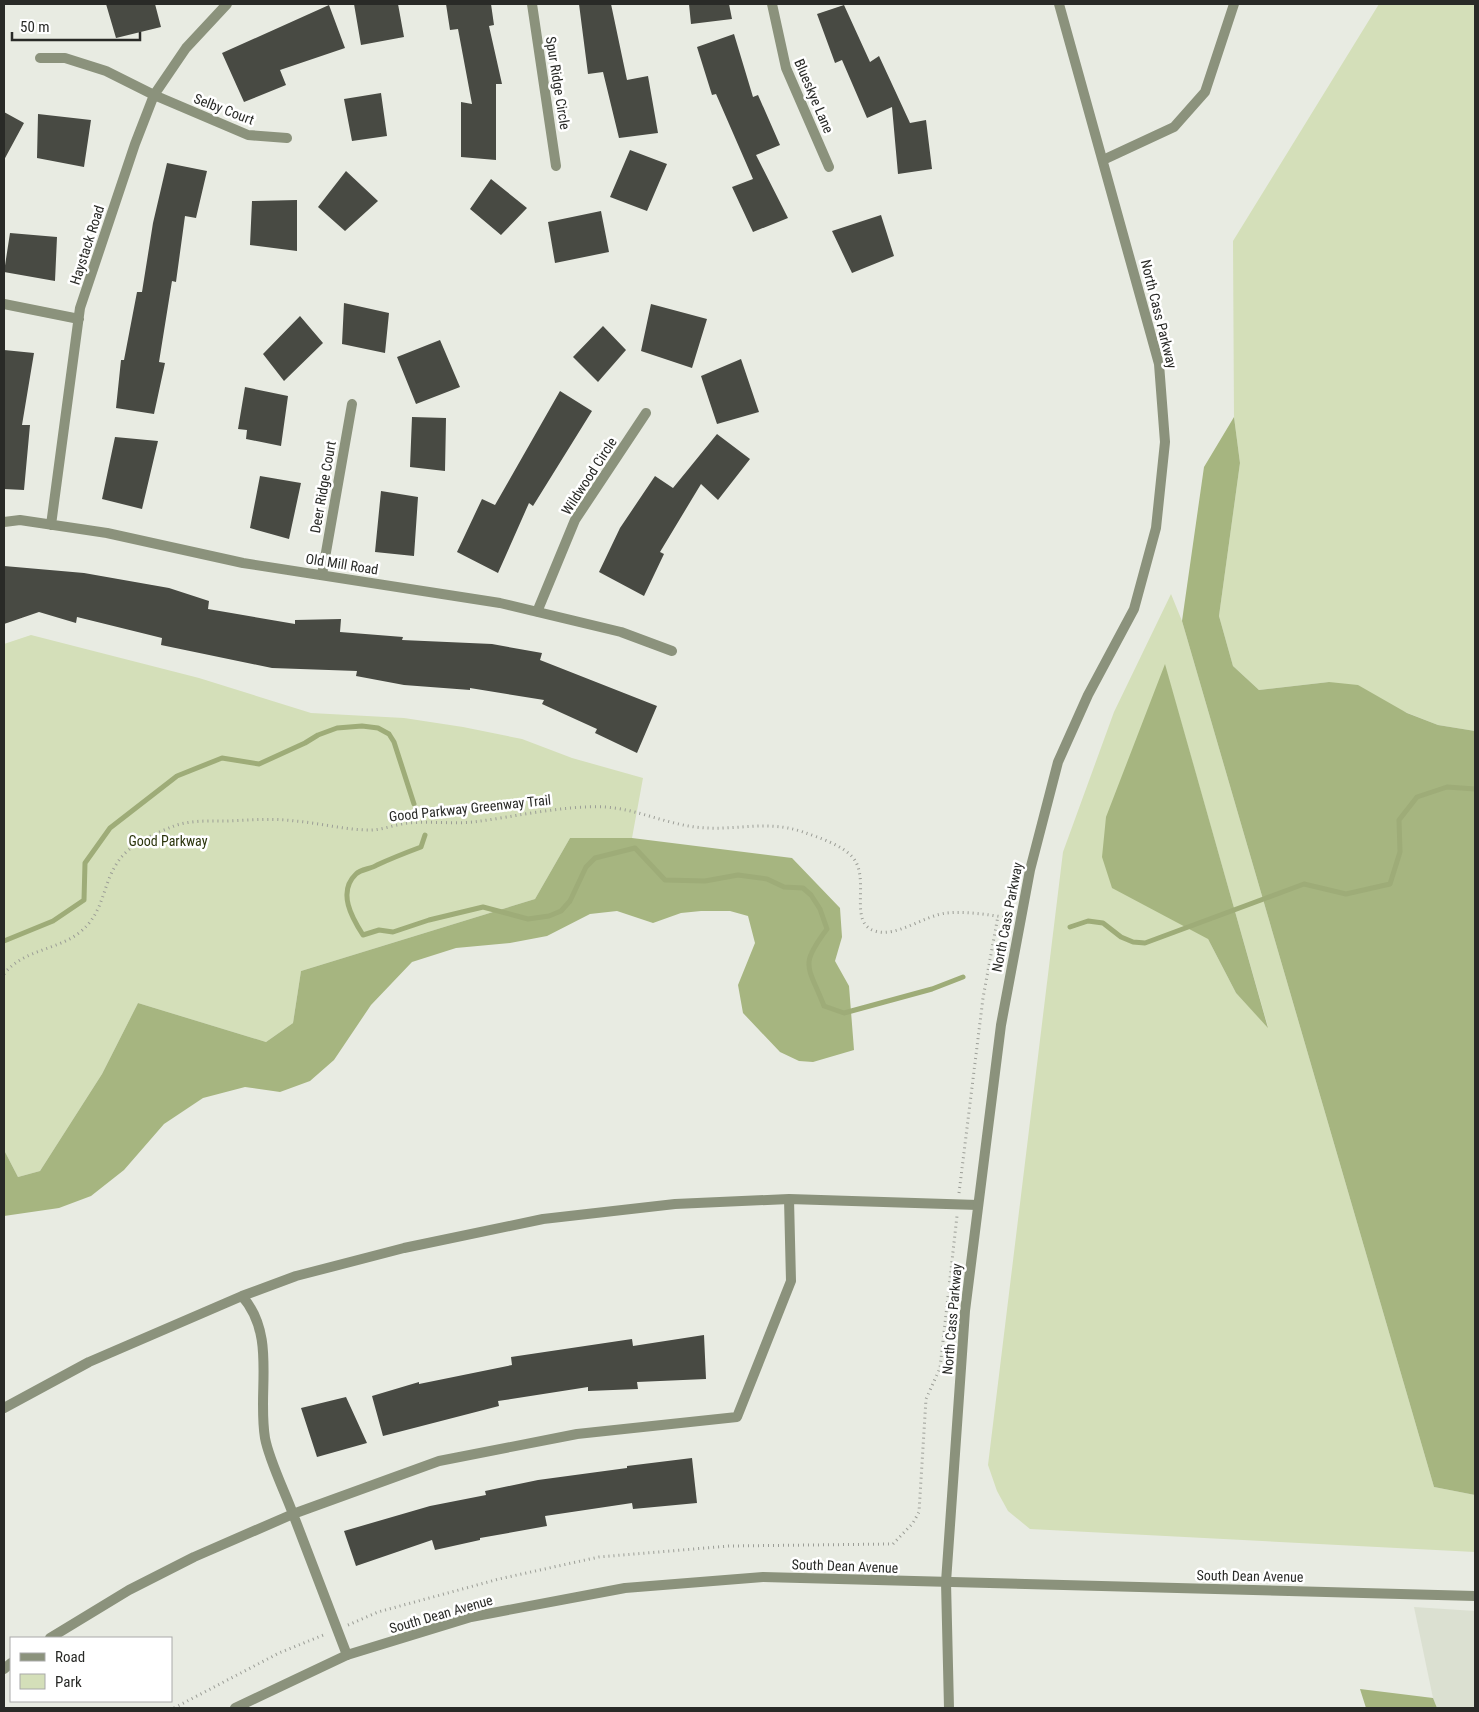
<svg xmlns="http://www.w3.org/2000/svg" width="1479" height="1712" font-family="'Roboto Condensed',sans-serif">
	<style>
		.built { fill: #dbe0d1 }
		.green { fill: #d4dfb9; fill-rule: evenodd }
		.forest { fill: #a6b580 }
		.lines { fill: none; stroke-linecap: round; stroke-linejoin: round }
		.stream { stroke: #9eac78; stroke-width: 5 }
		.building { fill: #484a43 }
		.path { stroke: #9b9d96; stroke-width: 3; stroke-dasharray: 1 4; stroke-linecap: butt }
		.minor { stroke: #8b927c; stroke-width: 10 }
		.tertiary { stroke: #8b927c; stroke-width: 10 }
		.labels { text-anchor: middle; stroke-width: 5; stroke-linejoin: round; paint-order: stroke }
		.street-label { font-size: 14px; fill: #292a27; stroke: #fff }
		.park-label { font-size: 14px; fill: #2c350d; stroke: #fff }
	</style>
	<rect width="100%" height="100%" fill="#e8ebe2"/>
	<path class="built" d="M1414 1607 1475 1611V1708H1437L1433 1698Z"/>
	<path class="green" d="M1379 4H1475V731L1438 725 1329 682 1259 690 1233 666 1219 616 1240 463 1234 417 1233 241Z
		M1171 594 1182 621 1434 1487 1475 1495V1552L1030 1529 1008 1511 997 1491 988 1465 1063 852 1114 712ZM1165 665V666L1268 1027 1236 993 1208 939Z
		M31 635 199 678 311 713 404 718 463 727 522 739 572 758 643 778 632 838H570L535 899 301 971 293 1023 266 1042 138 1003 102 1074 40 1171 18 1177 4 1150V644Z"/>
	<path class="forest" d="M1234 417 1240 463 1219 616 1233 666 1259 690 1329 682 1358 685 1407 713 1438 725 1475 731V1495L1434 1487 1182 621 1204 467Z
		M1165 664 1268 1028 1236 993 1208 939 1112 888 1102 857 1106 817Z
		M570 838H632L792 858 840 908 842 937 835 961 849 986 854 1050 813 1062 799 1061 780 1052 743 1013 738 985 755 943 748 916 730 911H701L681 913 653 923 617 911 590 914 547 936 510 943 456 948 412 962 371 1005 334 1060 310 1081 280 1092 245 1087 203 1098 164 1124 124 1170 91 1196 59 1208 4 1216V1150L18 1177 40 1171 102 1074 138 1003 266 1042 293 1023 301 971 535 899Z
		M1360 1689 1433 1698 1437 1708H1366Z"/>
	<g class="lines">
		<path class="stream" d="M425 835 421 847C405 853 392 858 377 865 371 869 361 869 356 874 337 892 352 918 363 935L379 930 393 932 429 920 483 907 528 919 549 916 561 911 570 901 586 867 595 858 635 848 665 880 705 881 738 875 767 879 784 887 803 888 811 895 820 909 827 929C799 966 808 965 824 1006L844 1013 932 989 963 977
			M1070 927 1088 921 1103 923 1121 937 1133 942 1145 943 1304 884 1346 894 1390 884 1400 852 1399 820 1417 797 1447 787 1475 789
			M4 941 53 921 84 900 85 863 110 828 177 776 222 758 259 764 305 743 318 735 337 728 362 726 378 728 389 734 394 742 414 804"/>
	</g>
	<path class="building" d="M106 4H155L161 27 116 38Z
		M354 4H398L404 37 361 45Z
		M446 4H491L494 25 489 26 502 84H496V160L461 157V102L472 104 458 29 450 30Z
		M579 4H611L627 80 648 76 658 133 619 138 603 72 588 74Z
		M689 4H729L732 19 691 24Z
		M329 5 345 48 280 70 286 85 244 102 222 53Z
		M844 5 870 62 879 56 910 123 926 120 932 169 898 174 892 107 867 118 842 60 835 63 817 14Z
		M734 34 753 97 758 95 780 145 756 155 788 218 753 232 732 187 753 179 716 94 712 95 697 47Z
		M381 93 387 136 352 141 344 99Z
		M4 112 24 123 4 160Z
		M38 114 91 120 84 167 37 158Z
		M630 150 667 164 647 211 610 197Z
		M167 163 207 171 196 218 185 216 176 282 172 281 159 362 165 363 154 414 116 408 121 360H124L137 292H142L153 223Z
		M346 171 378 201 345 231 318 207Z
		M491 179 527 208 501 235 470 209Z
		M297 200V251L250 245 252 201Z
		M601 211 609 252 555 263 548 222Z
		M881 215 894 256 852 273 832 231Z
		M10 233 57 237 55 281 4 272Z
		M344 303 389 313 385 353 342 344Z
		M651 304 707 319 692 368 641 351Z
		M300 316 323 343 284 381 263 354Z
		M603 326 626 350 598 382 573 357Z
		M440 340 460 387 416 404 397 357Z
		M4 350 34 353 22 425H30L24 490 4 489Z
		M741 359 759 412 717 424 701 376Z
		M245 387 288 396 281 446 246 439 247 430 238 429Z
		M560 391 592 411 533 506 529 503 498 573 457 552 482 499 495 505Z
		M412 417 446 418 445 471 410 467Z
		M717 434 750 459 718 500 701 484 660 552 664 554 644 596 599 572 620 528 655 476 673 488Z
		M115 437 158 441 142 509 102 499Z
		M260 476 301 483 289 539 250 528Z
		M381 491 418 497 414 556 375 552Z
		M4 566 84 573 169 588 209 601 208 609 295 624V620L341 619 340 632 403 637 402 640 492 644 542 653 540 660 657 706 637 753 595 733 597 729 542 704 544 700 470 688V690L404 685 356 676 357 671 272 668 161 645 162 638 77 617 76 623 39 612 4 624Z
		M704 1335 706 1379 637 1382 638 1389 588 1391V1387L498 1401 499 1406 383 1436 372 1396 419 1382V1384L512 1365 511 1357 632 1339 633 1346Z
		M346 1397 367 1443 317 1457 301 1408Z
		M692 1458 697 1503 633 1509 632 1503 545 1516 547 1526 480 1538V1540L435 1550 432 1540 356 1566 344 1531 430 1506 486 1495 485 1491 538 1480 627 1468V1466Z"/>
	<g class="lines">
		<path class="path" d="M4 974C24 949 55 951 79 933 105 912 101 888 117 863 129 844 154 834 174 826 191 820 209 821 226 821 249 820 272 818 295 821 320 823 345 830 370 830 383 830 396 824 409 823 431 821 452 824 473 822 514 817 564 805 605 807 636 809 664 823 695 827 732 832 766 819 803 832 820 838 843 845 854 859 870 881 848 923 875 931 896 938 925 915 947 913 968 911 989 915 1010 918
			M959 1193 983 998 998 916
			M348 1625 378 1612 499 1579 599 1557 729 1546 893 1544 913 1523 919 1512 926 1399 940 1368 957 1216
			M174 1708 279 1653 326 1634"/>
		<path class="minor" d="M532 4 556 166
			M772 4 786 68 829 167
			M40 58H65L106 71 154 95 248 135 287 138
			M1103 160 1174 127 1205 92 1234 4
			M4 304 79 319
			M4 522 20 520 107 533 243 563 500 603 621 632 672 651
			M51 525 80 308 135 144 154 95 186 48 227 4
			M322 575 352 404
			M537 612 575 520 646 413
			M242 1296 296 1276 404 1248 543 1219 675 1204 789 1199 978 1205
			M4 1408 89 1362 242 1296C277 1336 257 1390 265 1438 269 1460 285 1492 293 1514L439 1461 577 1434 737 1417 791 1281 789 1199
			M50 1638 129 1590 194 1557 293 1514 347 1655
			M4 1669 11 1663"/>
		<path class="tertiary" d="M235 1708 347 1655 471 1617 625 1588 763 1577 1475 1596
			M949 1708 946 1582 965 1311 1001 1025 1030 870 1058 762 1088 695 1134 609 1156 528 1165 442 1159 364 1059 4"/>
	</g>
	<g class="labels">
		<g class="street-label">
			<text transform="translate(558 83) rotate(81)" y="5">Spur Ridge Circle</text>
			<text transform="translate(814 96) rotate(67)" y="5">Blueskye Lane</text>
			<text transform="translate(224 109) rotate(21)" y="5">Selby Court</text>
			<text transform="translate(87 245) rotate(-72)" y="5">Haystack Road</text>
			<text transform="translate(1159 314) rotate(76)" y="5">North Cass Parkway</text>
			<text transform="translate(589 476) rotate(-57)" y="5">Wildwood Circle</text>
			<text transform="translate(323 487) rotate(-80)" y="5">Deer Ridge Court</text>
			<text transform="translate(342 564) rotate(9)" y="5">Old Mill Road</text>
			<text transform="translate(470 808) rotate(-6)" y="5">Good Parkway Greenway Trail</text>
			<text transform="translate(1007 917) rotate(-79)" y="5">North Cass Parkway</text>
			<text transform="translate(952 1319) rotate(-85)" y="5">North Cass Parkway</text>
			<text transform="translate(845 1566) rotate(2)" y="5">South Dean Avenue</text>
			<text transform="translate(1250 1576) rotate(1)" y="5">South Dean Avenue</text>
			<text transform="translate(441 1614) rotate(-16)" y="5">South Dean Avenue</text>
		</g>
		<g class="park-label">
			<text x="168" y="846">Good Parkway</text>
		</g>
	</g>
	<rect width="1479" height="1712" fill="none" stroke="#292a27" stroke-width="10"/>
	<rect x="10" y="1637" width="162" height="65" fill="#ffffff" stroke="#a9aaa9"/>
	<rect x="20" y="1653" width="25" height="8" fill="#8b927c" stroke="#a9aaa9"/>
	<text x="55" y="1662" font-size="15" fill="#292a27">Road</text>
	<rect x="20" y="1674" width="25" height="15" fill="#d4dfb9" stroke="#a9aaa9"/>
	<text x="55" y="1687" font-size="15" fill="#292a27">Park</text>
	<path d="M12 32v8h128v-8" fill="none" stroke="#292a27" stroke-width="2.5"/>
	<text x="20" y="32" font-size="15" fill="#292a27" stroke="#ffffff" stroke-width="4" paint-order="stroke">50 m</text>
</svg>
